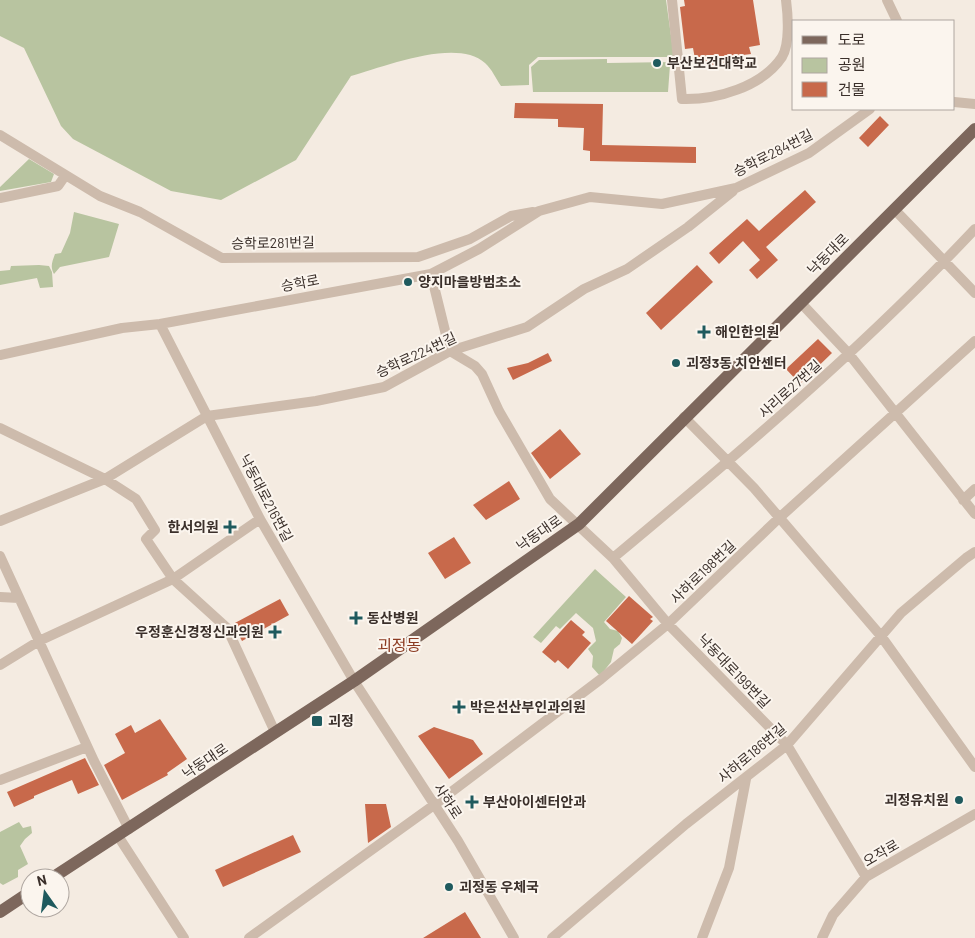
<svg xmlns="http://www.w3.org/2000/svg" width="975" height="938" font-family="Barlow,'Noto Sans KR',sans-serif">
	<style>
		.green { fill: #b8c4a0 }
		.building { fill: #c8694b }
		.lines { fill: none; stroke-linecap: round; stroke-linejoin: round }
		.minor { stroke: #cdbbac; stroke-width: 10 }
		.major { stroke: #7d675c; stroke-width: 12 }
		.poi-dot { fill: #1f5a5e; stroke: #fbf5ee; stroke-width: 2 }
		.labels { text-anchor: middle; stroke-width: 4; stroke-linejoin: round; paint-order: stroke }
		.poi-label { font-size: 14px; font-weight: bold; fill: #3b302b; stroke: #fbf5ee; text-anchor: start }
		.street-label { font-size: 14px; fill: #3b302b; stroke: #fbf5ee }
		.quarter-label { font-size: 16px; fill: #8c3b22; stroke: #fbf5ee }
	</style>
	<rect width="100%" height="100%" fill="#f4ebe1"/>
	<path class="green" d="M0 0H666L674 57H538L529 65V85L501 86C496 79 492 69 485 63 457 37 383 67 351 76L296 160 221 200 171 191 73 139 61 126 24 48 0 36Z
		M607 59V63L673 62 670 65 668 92H533L531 67 539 60Z
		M29 159 54 174 51 182 0 191V187Z
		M74 212 119 224 109 257 60 267 54 274C50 267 52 262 55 254L61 253 70 233Z
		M39 265 49 266 52 272 53 287 40 288 37 278 0 285V271L10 270 11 266Z
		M595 569 626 597 604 622 610 629 618 631 622 638 620 644 614 649 611 662 600 676 592 667 593 656 588 649 596 641 593 628 576 613 560 629 556 626 541 643 533 637Z
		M19 822 23 828 31 826 32 833 25 839 20 846 28 864 18 870V877L3 885 0 883V832Z"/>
	<path class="building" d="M684 0H753L760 45 749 47 751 54 743 55 744 60 702 67 700 58 695 59 693 48 685 49 680 7 685 6Z
		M515 103 603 104 602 145 696 147V163L590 161V151L583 150 584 128 558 127V119L514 118Z
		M880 116 889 125 868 147 859 138Z
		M805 190 816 202 766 247 778 260 757 279 749 270 760 260 743 241 719 264 709 253 747 219 759 231Z
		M697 265 713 282 661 330 646 313Z
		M818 339 832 353 800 384 786 369Z
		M548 353 552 361 513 380 507 368 528 363Z
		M560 429 581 454 550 479 531 453Z
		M509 481 520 499 486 520 473 505Z
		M454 537 471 563 445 579 428 553Z
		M629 596 653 617 650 619 653 621 632 644 606 621Z
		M280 599 289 615 242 641 233 624Z
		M571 620 585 632 582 635 591 643 568 669 558 660 555 663 542 652Z
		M160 719 187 759 167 773 168 775 122 800 104 765 125 753 115 734 131 725 135 733Z
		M434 727 473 740 483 754 449 779 418 736Z
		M85 758 99 785 78 794 72 780 34 796V798L14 807 7 792Z
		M365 804H386L391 827 368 843Z
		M293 835 301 852 223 887 215 870Z
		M465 912 481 938H423Z"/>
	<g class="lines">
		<path class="minor" d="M672 0 682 99C716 100 762 87 782 57 790 44 788 15 786 0
			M887 0 897 21
			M954 102 975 104
			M0 135 100 196 140 212 222 258 418 257 470 239 511 216 533 212
			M0 198 58 186 65 176
			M894 209 975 293
			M431 274 450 351 475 366 482 374 499 411 550 499 613 558 668 624 787 745 866 877
			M801 303 849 354 975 514
			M160 324 260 519 354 681 458 841 514 938
			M0 355 122 328 160 324 431 274 479 249 539 211 590 197 662 204 736 188 809 153 870 109
			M684 417 754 488 881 636 975 767
			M0 428 105 479 136 499 155 530 146 539 173 579 227 628 275 732
			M963 500 975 489
			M0 521 105 479 207 416 316 401 384 387 450 351 527 327 584 289 627 269 688 227 733 191
			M0 556 94 761 129 829
			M613 558C738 454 863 348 975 229
			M0 597 19 598
			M0 665 39 641 173 579 260 519
			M0 780 87 747
			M118 836 184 938
			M249 938 434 805 601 679 668 624 778 519 975 341
			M552 938 686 824 787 745 901 613 966 558 975 552
			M702 938 729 868 746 779
			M822 938 833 915 866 877 975 814"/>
		<path class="major" d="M52 878 354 681 579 524 975 129
			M0 912 30 892"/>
	</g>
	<g class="poi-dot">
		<circle cx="657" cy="63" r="5"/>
		<circle cx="408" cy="282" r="5"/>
		<path d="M701.5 324.5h5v5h5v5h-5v5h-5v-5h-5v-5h5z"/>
		<circle cx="676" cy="363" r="5"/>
		<path d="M227.5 519.5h5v5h5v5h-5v5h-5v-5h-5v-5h5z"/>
		<path d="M353.5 610.5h5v5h5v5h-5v5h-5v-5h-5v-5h5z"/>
		<path d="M272.5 624.5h5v5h5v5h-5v5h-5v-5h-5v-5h5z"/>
		<path d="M456.5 699.5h5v5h5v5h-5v5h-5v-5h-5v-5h5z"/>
		<rect x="311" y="715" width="12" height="12" rx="2.5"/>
		<circle cx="959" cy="800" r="5"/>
		<path d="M469.5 794.5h5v5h5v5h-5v5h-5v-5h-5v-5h5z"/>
		<circle cx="449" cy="887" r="5"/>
	</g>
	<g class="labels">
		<g class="poi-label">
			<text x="667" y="68">부산보건대학교</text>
			<text x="418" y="287">양지마을방범초소</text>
			<text x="715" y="337">해인한의원</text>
			<text x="686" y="368">괴정3동 치안센터</text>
			<text x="219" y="532" text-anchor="end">한서의원</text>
			<text x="367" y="623">동산병원</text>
			<text x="264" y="637" text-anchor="end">우정훈신경정신과의원</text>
			<text x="470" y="712">박은선산부인과의원</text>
			<text x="328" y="726">괴정</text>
			<text x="949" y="805" text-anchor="end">괴정유치원</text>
			<text x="483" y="807">부산아이센터안과</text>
			<text x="459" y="892">괴정동 우체국</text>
		</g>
		<g class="street-label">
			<text transform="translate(773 153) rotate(-27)" y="5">승학로284번길</text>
			<text transform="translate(273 243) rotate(-1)" y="5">승학로281번길</text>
			<text transform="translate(828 254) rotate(-45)" y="5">낙동대로</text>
			<text transform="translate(300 283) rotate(-11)" y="5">승학로</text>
			<text transform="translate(416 355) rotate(-25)" y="5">승학로224번길</text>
			<text transform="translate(790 389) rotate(-42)" y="5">사리로27번길</text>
			<text transform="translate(266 498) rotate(62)" y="5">낙동대로216번길</text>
			<text transform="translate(539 533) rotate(-35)" y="5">낙동대로</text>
			<text transform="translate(703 572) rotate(-44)" y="5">사하로198번길</text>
			<text transform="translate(734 671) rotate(46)" y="5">낙동대로199번길</text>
			<text transform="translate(752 753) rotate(-40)" y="5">사하로186번길</text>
			<text transform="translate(205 761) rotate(-34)" y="5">낙동대로</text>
			<text transform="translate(448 801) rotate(57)" y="5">사하로</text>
			<text transform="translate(881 853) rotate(-30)" y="5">오작로</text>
		</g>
		<g class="quarter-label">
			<text x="399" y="651">괴정동</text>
		</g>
	</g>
	<rect x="792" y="20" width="162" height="90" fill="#fbf5ee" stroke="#aea6a0"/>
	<rect x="802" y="36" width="25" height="8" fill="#7d675c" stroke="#aea6a0"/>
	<text x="838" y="45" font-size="15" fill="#3b302b">도로</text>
	<rect x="802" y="58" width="25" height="15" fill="#b8c4a0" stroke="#aea6a0"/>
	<text x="838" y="70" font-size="15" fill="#3b302b">공원</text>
	<rect x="802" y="82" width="25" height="15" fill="#c8694b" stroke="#aea6a0"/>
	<text x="838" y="95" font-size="15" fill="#3b302b">건물</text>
	<g transform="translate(45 893) rotate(346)"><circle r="24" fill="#fbf5ee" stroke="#aea6a0"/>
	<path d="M0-4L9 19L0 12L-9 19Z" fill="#1f5a5e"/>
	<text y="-8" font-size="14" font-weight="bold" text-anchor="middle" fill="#3b302b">N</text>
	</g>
</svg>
